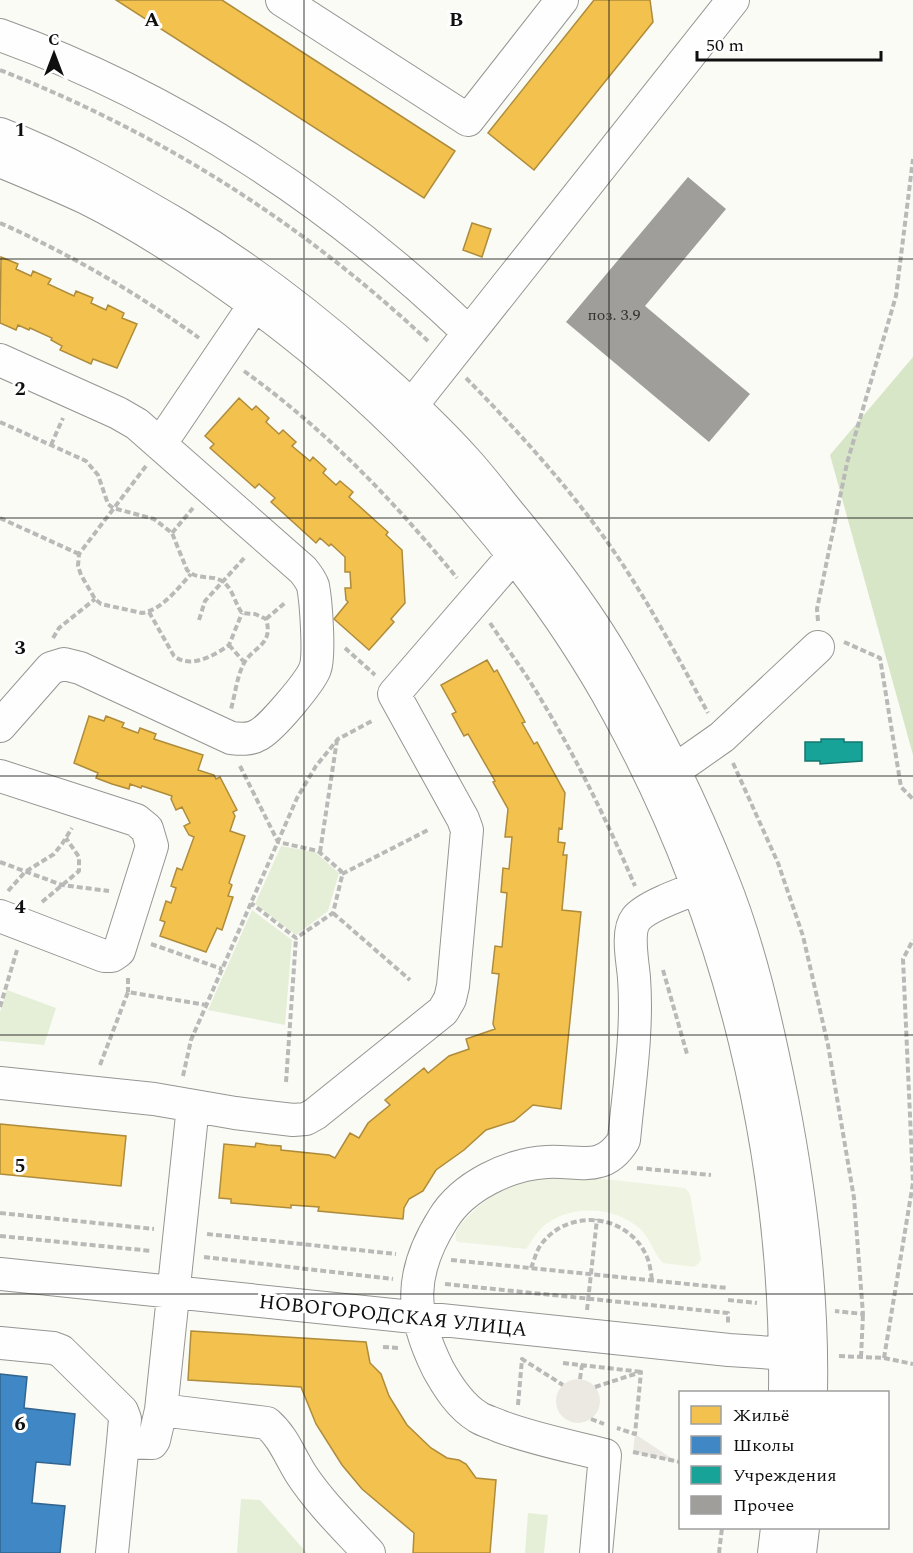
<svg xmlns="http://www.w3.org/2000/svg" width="913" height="1553" font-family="Spectral,serif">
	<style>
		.green { fill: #e5efd8 }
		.forest { fill: #d6e6c7 }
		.pitch { fill: #eef4e1 }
		.plaza { fill: #ebe9e1 }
		.homes { fill: #f2c14e; stroke: #ae8c3b; stroke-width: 1.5 }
		.schools { fill: #3f88c5; stroke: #31648e; stroke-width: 1.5 }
		.public { fill: #17a398; stroke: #15776f; stroke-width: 1.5 }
		.building { fill: #9f9e9b }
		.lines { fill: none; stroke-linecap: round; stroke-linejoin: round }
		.minor-casing { stroke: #959593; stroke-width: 34 }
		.path { stroke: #b9b9b8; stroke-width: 4; stroke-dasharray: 6 3; stroke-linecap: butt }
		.minor { stroke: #fefefe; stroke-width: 32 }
		.grid { fill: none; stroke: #0f0f0f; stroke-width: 1.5; stroke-opacity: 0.55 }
		.labels { text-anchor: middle; stroke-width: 6; stroke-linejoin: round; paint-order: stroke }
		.number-label { font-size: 16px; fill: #333332 }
		.street-label { font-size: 20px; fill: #0f0f0f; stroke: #fff }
		.grid-label { font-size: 20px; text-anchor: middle; font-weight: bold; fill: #0f0f0f; stroke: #fff; stroke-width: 6; stroke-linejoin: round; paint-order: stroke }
	</style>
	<rect width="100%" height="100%" fill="#fbfbf6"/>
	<path class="green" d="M281 846 315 852 339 873 328 911 296 935 255 904Z
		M252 910 292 940 285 1025 208 1010Z
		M7 990 56 1008 44 1045 0 1041V1012Z
		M241 1499 260 1500 307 1553H237Z
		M528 1513 548 1515 544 1553H525Z"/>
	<path class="forest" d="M913 357V755L830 455Z"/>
	<path class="pitch" d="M577 1176 685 1188 690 1194 701 1259 699 1263 694 1267 663 1263C653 1253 651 1238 639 1228 612 1204 561 1204 537 1233 533 1238 530 1244 526 1249L458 1242 456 1240C454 1231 461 1223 468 1217 500 1182 531 1177 577 1176Z"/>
	<path class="plaza" d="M556 1401a22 22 0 1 1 44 0a22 22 0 1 1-44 0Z
		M635 1434 677 1462 633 1452Z"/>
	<path class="homes" d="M116 0H222L455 151 424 198Z
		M594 0H650L653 22 534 170 488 133Z
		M472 223 491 229 482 257 463 250Z
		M1 257 18 264 16 269 31 276 33 271 51 279 48 284 74 296 76 291 93 298 91 303 106 310 108 305 124 313 122 318 137 324 117 368 93 359 91 364 60 350 62 346 51 340 52 338 30 328 29 330 18 325 16 330 0 323Z
		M239 398 252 410 256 406 269 418 266 422 279 434 283 430 296 442 292 446 310 461 313 457 326 469 323 473 336 485 340 481 353 492 349 497 388 532 386 535 402 550 405 603 391 619 394 622 369 650 334 619 348 602 346 600 345 588H351L350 572H345V557L331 544 329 546 320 538 316 543 271 502 275 498 259 484 255 488 210 448 214 444 205 436Z
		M487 660 494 672 497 670 525 722 522 723 534 744 537 742 565 793 562 829 559 828 558 842 565 843 563 855H567L562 910 581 912 561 1109 533 1105 514 1121 486 1130 464 1150 436 1170 423 1191 409 1199 404 1208 403 1219 318 1211 319 1207 291 1205V1208L231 1203V1199L219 1198 224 1144 255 1147 256 1143 268 1145 281 1146V1150L329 1155 335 1158 350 1133 359 1138 368 1123 390 1105 385 1100 424 1068 428 1073 449 1056 469 1049 466 1039 495 1029 493 1024 499 974 492 973 495 946 502 947 507 893 501 892 503 868 509 869 512 837H505L508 809 493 782 495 781 468 734 464 736 452 714 456 712 441 685Z
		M89 716 104 721 106 716 124 723 122 727 138 733 140 728 156 734 154 739 203 755 198 770 214 775 216 779 220 777 237 810 233 812 235 816 230 831 245 836 229 883 232 885 228 896 233 897 222 930 217 928 206 952 160 936 165 922 160 920 166 901 171 903 176 888 171 886 177 868 182 870 194 837 189 835 184 826 190 823 182 807 176 810 171 799 172 796 142 786 141 788 130 784 129 789 112 784 96 778 98 773 74 763Z
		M0 1124 126 1136 121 1186 0 1174Z
		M191 1331 366 1342 370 1363 381 1374 389 1396 407 1425 431 1448 447 1458 459 1460 466 1464 476 1478 496 1480 490 1553H413L414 1533 362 1489 342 1465 316 1424 301 1387 188 1380Z"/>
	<path class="schools" d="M0 1374 27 1377 24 1408 75 1414 70 1465 36 1462 32 1503 65 1506 60 1553H0Z"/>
	<path class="public" d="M821 739H844V742H862V761L820 764V761H805V742H821Z"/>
	<path class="building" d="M688 177 726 209 645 306 750 394 709 442 566 322Z"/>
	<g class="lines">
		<g class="minor-casing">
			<path id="minor" d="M282 0 468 120 562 0
				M0 35C176 98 335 204 469 333
				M0 134C63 158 120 191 178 225 244 265 305 311 364 363 400 394 435 426 467 462 485 482 501 504 518 524 553 567 587 612 615 660 656 730 691 801 721 876 750 947 767 1024 782 1099 801 1196 813 1294 811 1392
				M0 161C29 173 58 185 86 198 158 234 225 281 288 330 416 430 539 568 617 711 731 918 788 1157 785 1392
				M0 360 118 413 137 424 303 570C307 575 311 580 313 586 316 601 320 656 315 669 310 682 271 729 258 735 250 740 240 739 231 738L80 668 64 664 51 668 0 726
				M412 405 733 0
				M161 443 266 288
				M0 776 136 820 147 829 152 846 119 951 112 956H104L0 916
				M658 782 722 737 818 647
				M0 1083 154 1099 235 1113 293 1120 306 1119 315 1114 443 1011 450 999 453 986 467 830 463 819 394 694 526 541
				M193 1106 161 1410 267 1423C284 1438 289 1455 301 1474 320 1503 345 1527 369 1553
				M0 1274 729 1350 805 1355
				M0 1343 53 1348 61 1351 122 1411 125 1419 123 1442 112 1553
				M123 1442 152 1443 154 1440 161 1410
				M596 1553 605 1455C570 1446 533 1439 499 1426 493 1423 484 1421 478 1417 460 1406 448 1387 438 1369 410 1313 409 1273 443 1219 463 1186 509 1164 547 1162 579 1160 603 1174 624 1140 629 1086 638 1032 634 978 633 963 626 932 636 919 647 904 699 888 719 880
				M774 1553 777 1528
				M800 1553 803 1528"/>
		</g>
		<path class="path" d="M0 70C162 134 301 222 428 341
			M0 223C70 254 137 293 199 338
			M244 371C327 431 392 499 457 578
			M466 378C516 429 564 482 606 540 645 595 676 654 708 713
			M0 422 86 461 98 475 108 504 113 508 154 519 172 533 187 570C198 581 210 574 222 581 233 588 235 604 242 613L255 614 266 619C274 645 253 647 244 663 237 676 235 695 231 709
			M51 445 63 418
			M146 466 79 554 78 566 81 575 95 599 101 604 142 613C162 610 178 588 191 574
			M0 518 79 554
			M172 533 193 508
			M149 612 174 656C190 669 214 656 229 645L242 613
			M266 619 286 602
			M199 620 205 601 246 556
			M818 621 817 609 847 463 896 296 913 159
			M490 623C506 647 524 671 539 696 576 757 607 821 635 886
			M53 638 59 628 95 599
			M844 642 880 658 901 787 913 799
			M229 645 244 662
			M345 648 375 675
			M733 763 778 863 803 936 828 1045 854 1198 863 1314 835 1311
			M240 766 278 842 318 851 341 871 342 876 333 913 296 938 251 903
			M320 852 337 740
			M0 862 62 885 109 891
			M342 874 428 830
			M8 891 25 872 54 854 62 844 72 828
			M42 902 79 871V857L66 838
			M333 913 410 980
			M151 944 222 969
			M663 970 687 1054
			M128 978V992
			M0 1007 17 950
			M100 1065 128 992 206 1005
			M183 1076 191 1040 297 798 316 766 338 739 372 721
			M286 1082 296 938
			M637 1168 711 1175
			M0 1213 154 1229
			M207 1234 396 1254
			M0 1236 152 1251
			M204 1257 393 1279
			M451 1260 727 1288
			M531 1268C534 1261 536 1252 540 1246 567 1207 628 1213 647 1257 650 1264 651 1273 652 1280
			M445 1284 728 1313V1324
			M728 1300 757 1303
			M587 1310 597 1219
			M383 1347 400 1348
			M839 1356 884 1358 913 1183 903 959 913 940
			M861 1357 863 1314
			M884 1358 913 1364
			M563 1363 642 1372
			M580 1379 582 1365
			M595 1387 641 1372 635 1434 617 1428
			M518 1405 522 1359 563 1385
			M591 1419 604 1424
			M633 1452 680 1462
			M719 1553 722 1528"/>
		<use href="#minor" class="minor"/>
	</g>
	<path class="grid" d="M304 0V1553M609 0V1553M0 259H913M0 518H913M0 776H913M0 1035H913M0 1294H913"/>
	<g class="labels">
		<g class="number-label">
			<text x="614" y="320">поз. 3.9</text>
		</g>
		<g class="street-label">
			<text transform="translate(393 1315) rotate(6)" y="7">НОВОГОРОДСКАЯ УЛИЦА</text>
		</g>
	</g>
	<g class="grid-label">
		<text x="152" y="26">A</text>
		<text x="456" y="26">B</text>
		<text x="20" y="136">1</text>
		<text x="20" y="395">2</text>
		<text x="20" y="654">3</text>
		<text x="20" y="913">4</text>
		<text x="20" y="1172">5</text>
		<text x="20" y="1430">6</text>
	</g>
	<rect x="679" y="1391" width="210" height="138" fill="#ffffff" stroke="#9f9f9f" stroke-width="1.5"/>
	<rect x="691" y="1406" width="30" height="18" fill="#f2c14e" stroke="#9f9f9f" stroke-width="1.5"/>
	<text x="733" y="1421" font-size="18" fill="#0f0f0f">Жильё</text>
	<rect x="691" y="1436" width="30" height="18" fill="#3f88c5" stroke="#9f9f9f" stroke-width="1.5"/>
	<text x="733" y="1451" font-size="18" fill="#0f0f0f">Школы</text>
	<rect x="691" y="1466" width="30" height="18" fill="#17a398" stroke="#9f9f9f" stroke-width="1.5"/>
	<text x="733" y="1481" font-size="18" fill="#0f0f0f">Учреждения</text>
	<rect x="691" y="1496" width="30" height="18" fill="#9f9e9b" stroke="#9f9f9f" stroke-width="1.5"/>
	<text x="733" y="1511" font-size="18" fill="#0f0f0f">Прочее</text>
	<g transform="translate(54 54)" stroke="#ffffff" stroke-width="4.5" paint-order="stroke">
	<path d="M0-4.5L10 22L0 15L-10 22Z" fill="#0f0f0f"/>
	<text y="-9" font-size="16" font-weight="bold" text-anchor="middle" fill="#0f0f0f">С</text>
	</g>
	<path d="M697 51v9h184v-9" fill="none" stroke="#0f0f0f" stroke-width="3"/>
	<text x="706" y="51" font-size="18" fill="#0f0f0f" stroke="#ffffff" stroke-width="4.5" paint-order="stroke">50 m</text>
</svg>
